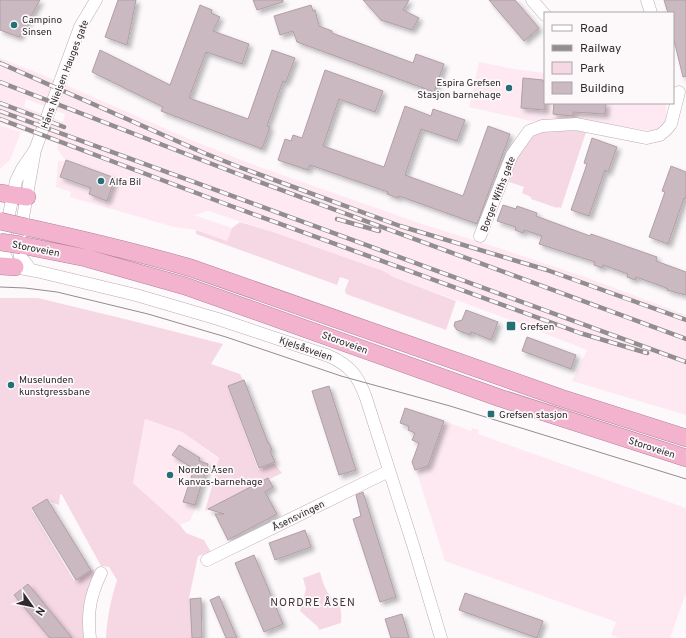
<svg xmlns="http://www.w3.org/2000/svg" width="686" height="638" font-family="Overpass,sans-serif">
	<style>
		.built { fill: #fee9f2; fill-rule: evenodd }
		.green { fill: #f6d8e4 }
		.building { fill: #cab9c0; stroke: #b09fa6; filter: url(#shadow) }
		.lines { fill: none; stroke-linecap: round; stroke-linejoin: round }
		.minor-casing { stroke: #bcacb2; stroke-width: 13 }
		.highway-casing { stroke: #ae8396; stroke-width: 18 }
		.minor { stroke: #fff; stroke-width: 12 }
		.highway { stroke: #f3b3cf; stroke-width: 17 }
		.tram { stroke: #928d8f; stroke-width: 1 }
		.rail-casing { stroke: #928d8f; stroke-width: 4.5 }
		.rail { stroke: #fdf9fb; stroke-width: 3; stroke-dasharray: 9; stroke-linecap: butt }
		.highway-bridge-casing { stroke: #ae8396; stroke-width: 18; stroke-linecap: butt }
		.highway-bridge { stroke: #f3b3cf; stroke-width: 17 }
		.poi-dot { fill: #257074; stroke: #fdf9fb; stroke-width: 1.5 }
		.labels { text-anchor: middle; stroke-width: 3.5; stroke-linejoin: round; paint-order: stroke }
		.poi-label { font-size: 10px; fill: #2f292b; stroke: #fdf9fb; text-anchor: start }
		.street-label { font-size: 10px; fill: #2f292b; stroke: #fdf9fb }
		.neighbourhood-label { font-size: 11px; letter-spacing: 1px; fill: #42343a; stroke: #fdf9fb }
	</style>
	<defs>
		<filter id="shadow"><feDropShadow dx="3.5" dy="3.5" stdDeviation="2" flood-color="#0004"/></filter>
	</defs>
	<rect width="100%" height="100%" fill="#fdf9fb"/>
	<path class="built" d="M0 58 43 75 189 139 254 165 422 224 496 247 588 278 686 315V415L572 381 587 350 510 320 391 276 389 274 381 270 276 233 208 211 194 215 232 228 227 241 196 230 174 227 70 197 71 192 56 187 58 161H66L57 149 58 144 0 123ZM26 99 65 114 63 122 24 107ZM67 161 115 179 107 201 89 194 90 189 60 178Z
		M479 62 514 69 545 73V103H666L667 120 661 129 652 131 587 121H531L469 107Z
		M0 125 21 132 10 160 0 169Z
		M145 419 182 432 219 459 216 468 208 466 194 512 190 521 180 525 133 483Z
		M444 421 471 431 472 428 479 430 478 434 686 508V593L670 638H619L611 635 616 622 445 561 416 470 428 466Z"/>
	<path class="green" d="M559 129 586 132 561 208 558 207 557 208 531 199V197L522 193 524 187 509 182C520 150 520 132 559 129Z
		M240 222 276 233 381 270 389 274 391 276 456 301 446 330 346 294 345 290 349 280 340 277 337 285 196 234V230L227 241 232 228Z
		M0 298H38L133 321 223 344 211 364 240 374 244 381 228 387 258 469 274 463 282 473 205 511 216 472V468L219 458 182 432 145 419 133 483 180 525 186 533 204 540 211 552 198 556 189 598 191 599 194 638H106C107 618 111 599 117 580L109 567 101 566 62 495 60 494 59 505 45 500 31 509 74 581 93 569 95 575 84 614V638H0Z
		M320 572C322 579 324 587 328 593 340 608 342 601 341 623L319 630 318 627 300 611 306 589 303 578Z"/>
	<path class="building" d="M0 0H40L19 37 0 30Z
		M118 0H136L127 45 105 37Z
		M253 0H283V2L257 10Z
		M363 0H409L403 10 419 18 412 30 381 20Z
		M489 0H515L539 28 524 41Z
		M664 0H686V76L683 77 673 36V13H668Z
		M200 5 212 10 211 13 220 17 213 31 249 44 242 64 206 52 189 98 248 119 272 50 295 58 286 82 283 81 267 126 270 127 262 149 161 111 163 107 92 72 100 50 170 85Z
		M311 5 313 11 315 10 319 26 332 31V33L413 63 416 54 444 64 434 92 297 42 293 31 280 35 274 16Z
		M325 70 383 91 375 112 339 99 323 146 384 167 405 106 431 116 433 109 465 120 457 141 421 129 405 175 463 196 488 126 510 134 477 224 399 196 398 198 387 194 388 192 310 165 308 170 278 160 285 139 291 141 293 135 302 138Z
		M523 78 543 80V82H545V110L521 108Z
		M554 103H606L605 114 573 112V116L553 114Z
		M592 138 617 147 608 172 605 170 589 216 571 210 587 164 584 163Z
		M66 160 115 178 107 201 89 194 91 188 60 177Z
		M671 166 686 172V199L684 198 668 244 649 237 665 192 662 191Z
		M503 205 516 209 517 206 537 213 536 216 590 236 591 234 657 257 656 261 686 272V295L667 290 668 289 661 286 636 277 635 280 627 277 628 274 603 265 602 268 594 265 595 262 539 244 542 236 524 230 523 233 515 230 516 227 497 221Z
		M466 310 498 322 491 340 471 332 470 335 457 330 454 326 455 322 462 320Z
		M527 337 576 355 571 369 522 351Z
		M244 380 268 443H269L272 450 270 451 275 462 259 468 228 386Z
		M329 386 356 470 339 475 312 391Z
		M405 408 444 421 428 466 415 470 412 462 419 443 412 440 415 433 408 430 409 426 400 423Z
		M179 445 200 458 199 461 208 464 195 505 183 502 194 469 172 455Z
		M268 478 273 487 265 492 277 514 228 540 215 514H224L208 509Z
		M363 492 396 597 380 602 353 519 361 516 356 495Z
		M47 499 91 570 76 580 32 508Z
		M305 530 311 547 275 560 269 543Z
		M254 555 283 624 264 632 235 563Z
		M28 584 72 638H50L14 595Z
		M465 593 543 621 537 638 459 610Z
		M219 596 237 638H226L210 600Z
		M201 598 202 638H192L190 599Z
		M402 614 409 638H391L385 619Z"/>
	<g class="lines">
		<g class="minor-casing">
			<path id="minor" d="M532 0 545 15
				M647 0 651 13
				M35 150 22 169 16 181 4 238 3 250 5 255 8 262 15 267 36 271 136 295 218 319 329 356C351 366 358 376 366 398L414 548 441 638
				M480 236 512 155 529 131 542 126 576 124 647 138 660 135 666 130 671 124 679 92
				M31 270 20 256 18 245 35 150 80 27 96 0
				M207 560 389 471
				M90 638C87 613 90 596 101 573"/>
		</g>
		<g class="highway-casing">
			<path id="highway" d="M0 193 27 197
				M26 227C81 239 136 252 191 268L561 398 686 438
				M21 245 86 258 185 286 500 398 686 458
				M0 266 15 267"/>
		</g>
		<use href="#minor" class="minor"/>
		<use href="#highway" class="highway"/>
		<path class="tram" d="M0 287 25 288 57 292 148 314 226 337 341 376 450 406 686 479"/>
		<g class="rail-casing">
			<path id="rail" d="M0 63 204 153 239 167 400 226 547 270 686 320
				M0 82 238 174 686 339
				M0 103 64 127
				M0 111 686 362
				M0 119 231 206 580 333 647 353
				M337 219 379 231"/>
		</g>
		<use href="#rail" class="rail"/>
		<g class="highway-bridge-casing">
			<path id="highway-bridge" d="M0 221 26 227
				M0 242 21 245"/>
		</g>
		<use href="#highway-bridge" class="highway-bridge"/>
	</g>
	<g class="poi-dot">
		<circle cx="14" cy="25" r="4"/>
		<circle cx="509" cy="88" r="4"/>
		<circle cx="101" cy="181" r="4"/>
		<rect x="506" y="321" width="10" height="10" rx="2"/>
		<circle cx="11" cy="385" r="4"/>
		<rect x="487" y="410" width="8" height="8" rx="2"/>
		<circle cx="170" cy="475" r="4"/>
	</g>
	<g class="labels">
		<g class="poi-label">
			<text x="22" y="23">Campino<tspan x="22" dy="12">Sinsen</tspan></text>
			<text x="501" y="86" text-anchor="end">Espira Grefsen<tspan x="501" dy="12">Stasjon barnehage</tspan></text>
			<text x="109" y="185">Alfa Bil</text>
			<text x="520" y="330">Grefsen</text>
			<text x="19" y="383">Muselunden<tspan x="19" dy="12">kunstgressbane</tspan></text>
			<text x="499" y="418">Grefsen stasjon</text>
			<text x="178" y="473">Nordre Åsen<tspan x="178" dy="12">Kanvas-barnehage</tspan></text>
		</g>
		<g class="street-label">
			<text transform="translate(64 74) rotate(-69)" y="4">Hans Nielsen Hauges gate</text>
			<text transform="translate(497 194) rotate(-69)" y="4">Borger Withs gate</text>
			<text transform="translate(36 248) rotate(11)" y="4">Storoveien</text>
			<text transform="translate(345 342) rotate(20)" y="4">Storoveien</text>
			<text transform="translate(306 348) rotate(19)" y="4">Kjelsåsveien</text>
			<text transform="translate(652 447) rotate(18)" y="4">Storoveien</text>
			<text transform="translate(298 515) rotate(-26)" y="4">Åsensvingen</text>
		</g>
		<g class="neighbourhood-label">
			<text x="313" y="606">NORDRE ÅSEN</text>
		</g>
	</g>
	<rect x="544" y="12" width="130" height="92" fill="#fdf9fb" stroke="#aba6a8"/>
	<rect x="552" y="25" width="20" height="6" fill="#ffffff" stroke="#aba6a8"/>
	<text x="580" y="32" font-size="12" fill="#2f292b">Road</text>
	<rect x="552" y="45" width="20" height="6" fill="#928d8f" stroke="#aba6a8"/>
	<text x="580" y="52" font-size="12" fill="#2f292b">Railway</text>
	<rect x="552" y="62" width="20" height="12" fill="#f6d8e4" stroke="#aba6a8"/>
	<text x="580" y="72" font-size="12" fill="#2f292b">Park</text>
	<rect x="552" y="82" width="20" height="12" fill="#cab9c0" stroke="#aba6a8"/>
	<text x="580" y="92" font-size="12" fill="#2f292b">Building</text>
	<g transform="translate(32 606) rotate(123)" stroke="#fdf9fb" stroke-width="3" paint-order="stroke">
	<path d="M0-3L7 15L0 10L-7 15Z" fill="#2f292b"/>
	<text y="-6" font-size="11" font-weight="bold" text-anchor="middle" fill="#2f292b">N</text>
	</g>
</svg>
